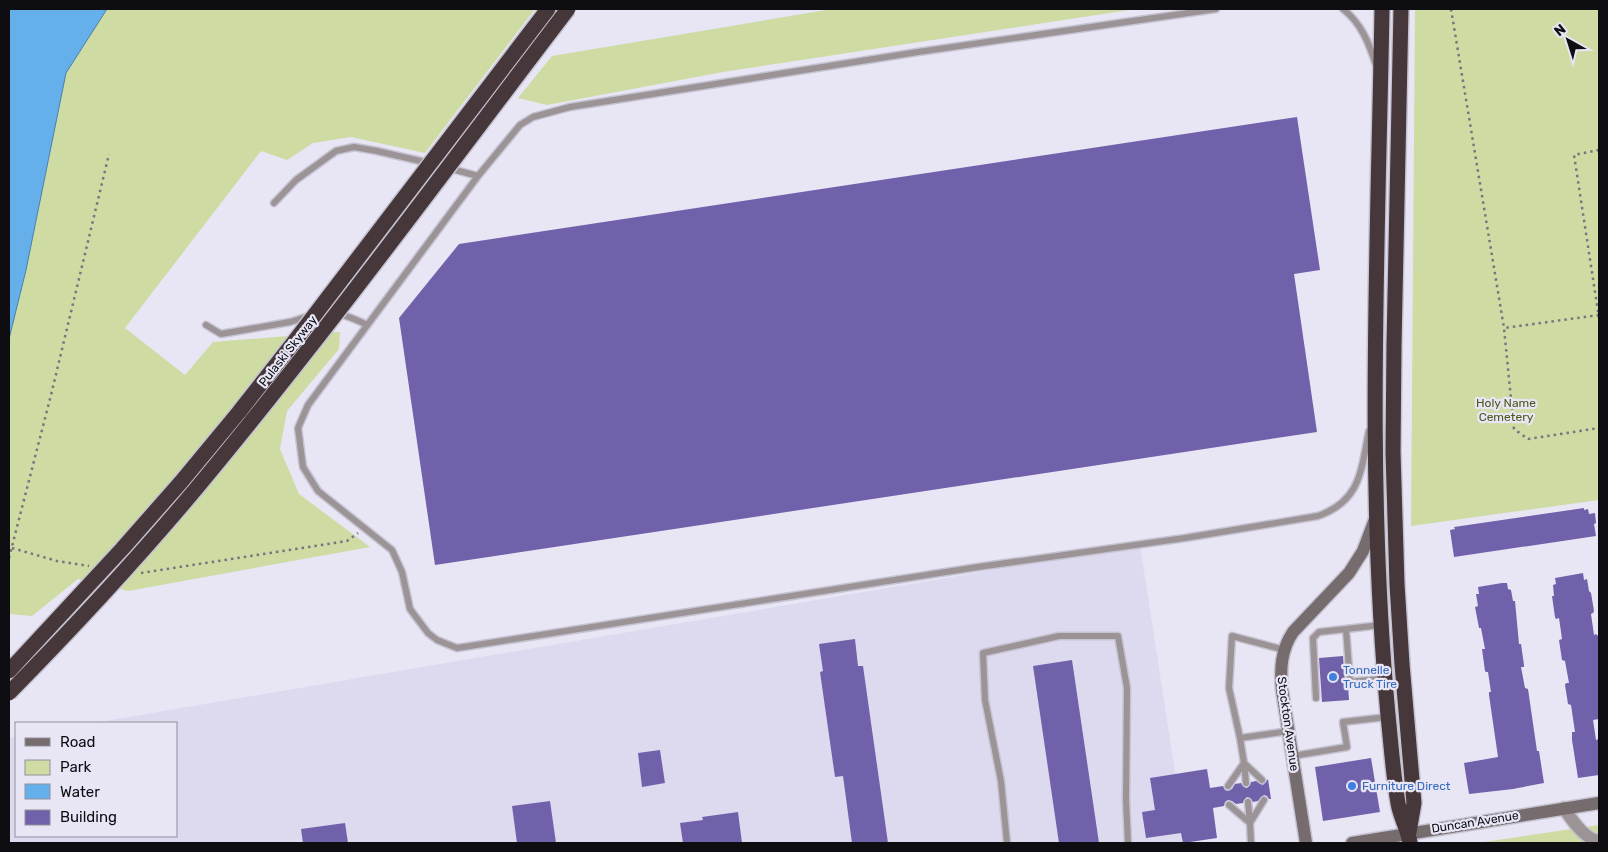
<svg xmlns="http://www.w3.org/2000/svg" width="1608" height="852" font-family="Rubik,sans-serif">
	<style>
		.built { fill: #dddaef }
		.green { fill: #cedba3 }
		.water { fill: #65b0ea; stroke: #4b7fa9 }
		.building { fill: #7161ab }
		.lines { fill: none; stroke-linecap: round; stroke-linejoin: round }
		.lane-casing { stroke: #c5c3d1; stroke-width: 9 }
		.street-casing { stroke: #c5c3d1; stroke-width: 15 }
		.secondary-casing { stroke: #c5c3d1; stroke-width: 15 }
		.highway-casing { stroke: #c5c3d1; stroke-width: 18 }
		.path { stroke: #777680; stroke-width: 2.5; stroke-dasharray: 2.5 4; stroke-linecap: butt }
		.lane { stroke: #9b9395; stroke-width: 6 }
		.street { stroke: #9b9395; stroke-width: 12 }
		.secondary { stroke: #766b6d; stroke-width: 12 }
		.highway { stroke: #45373a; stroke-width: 15 }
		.highway-bridge-casing { stroke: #c5c3d1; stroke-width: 18; stroke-linecap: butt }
		.highway-bridge { stroke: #45373a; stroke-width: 15 }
		.shop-dot { fill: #3f7fe0; stroke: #e8e6f5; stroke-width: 2 }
		.labels { text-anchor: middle; stroke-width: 4.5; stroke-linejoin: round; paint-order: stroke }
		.street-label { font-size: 12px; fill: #0d0d12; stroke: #e8e6f5 }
		.park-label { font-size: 12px; fill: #4c5719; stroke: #e8e6f5 }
		.shop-label { font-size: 12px; fill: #366cbe; stroke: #e8e6f5; text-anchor: start }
	</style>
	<rect width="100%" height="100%" fill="#e8e6f5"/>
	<path class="built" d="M1140 545 1186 843H9V738L16 736V836H176V723H93Z"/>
	<path class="green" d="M107 9H535L425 153 351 137 313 143 287 160 261 151 125 328 185 375 213 342 340 332 339 349 287 411 280 449 299 494 370 547 128 591 78 579 32 616 9 614V339L26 270 66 73Z
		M832 9H1136L723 72 547 105 518 98 552 56Z
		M1415 9H1599V500L1411 526Z
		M1599 825V843H1477Z"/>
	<path class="water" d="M9 9H107L66 73 26 270 9 339Z"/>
	<path class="building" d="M1297 117 1320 270 1294 274 1317 432 435 565 399 318 459 244Z
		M1584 508V510L1588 509 1589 514 1595 513 1596 523 1594 524 1596 536 1454 557 1450 530 1455 529 1454 527Z
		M1583 573 1584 580 1587 579 1589 591 1591 593 1594 611 1593 613 1591 614 1594 635 1596 634 1598 636 1599 644V656L1598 657 1599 667V719L1593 720 1596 740 1599 739V775L1578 778 1572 740V732H1575L1571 705 1568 704 1565 685 1566 683H1569L1565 661 1562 660 1559 640 1562 639 1559 618 1556 619 1555 617 1552 596H1554L1553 585 1556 584 1555 578Z
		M1502 583H1507L1508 589 1511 590 1513 601H1515L1519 644H1521L1524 665V667H1521L1525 688 1528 689 1537 751H1539L1544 783 1513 789 1469 794 1464 763 1498 757 1489 695V692H1491L1488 672H1486L1485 671 1482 649H1485L1481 628H1479L1475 607 1478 606 1476 594H1479L1478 587Z
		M855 639 858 666H863L888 843H852L843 776 835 777 820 672 823 671 819 644Z
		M1343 656 1345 682 1348 686 1349 700 1322 702 1319 658Z
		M1072 660 1099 843H1059L1033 666Z
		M660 750 665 783 642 787 638 753Z
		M1371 758 1380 812 1323 821 1315 767Z
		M1207 769 1210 788 1223 786 1225 790 1228 791 1232 789 1235 784 1241 783 1244 787 1247 788 1250 785 1251 782 1256 781 1263 785 1268 779 1271 799H1269L1267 796 1264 795 1258 801 1253 802 1250 798 1247 797 1244 800 1243 803 1236 804 1232 801 1228 800 1225 802 1224 806 1213 808 1217 838 1183 843 1181 833 1146 838 1142 812 1155 810 1150 778Z
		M550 801 556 843H517L512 806Z
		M738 812 742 843H683L680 823 703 820 702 817Z
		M345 823 348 843H303L301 829Z"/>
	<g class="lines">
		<g class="lane-casing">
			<path id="lane" d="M1216 9 918 52 570 107 533 117 520 125 478 176 308 405 298 428 303 467 318 491 392 550 402 572 410 609 428 633 437 640 457 648 978 567 1185 538 1318 516C1361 501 1361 470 1369 431
				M1343 9C1361 23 1369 43 1376 65
				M448 168 478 176
				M274 203 296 180 336 151 354 147 377 151 429 163
				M318 313C333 309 353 318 367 325
				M206 325 221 334 290 322 309 316
				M1346 629 1381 625
				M1316 698 1313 638 1319 632 1346 629 1350 682 1385 678
				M1240 738 1229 688 1232 636 1285 650
				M1293 756 1347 747 1343 722 1387 717
				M1244 763 1246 783
				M1262 780 1244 763 1240 738 1289 731
				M1228 786 1244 763
				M1248 802 1250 823
				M1229 805 1250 823
				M1007 843 1001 781 985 700 983 653 1059 636H1118L1127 688 1126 800 1128 843
				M1251 843 1250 823 1264 800"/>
		</g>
		<g class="street-casing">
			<path id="street" d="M1564 808C1571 819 1585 840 1599 841"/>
		</g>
		<g class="secondary-casing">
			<path id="secondary" d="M1306 843 1282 690C1280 669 1281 650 1293 632L1349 573 1363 551 1375 519
				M1352 843 1599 803"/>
		</g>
		<g class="highway-casing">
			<path id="highway" d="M1382 9C1378 244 1366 480 1388 715 1391 744 1393 774 1398 803 1400 817 1408 829 1410 843
				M1401 9 1394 345 1393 452 1397 584 1402 664 1414 803 1409 832"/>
		</g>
		<path class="path" d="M1451 9 1504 328
			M1599 150 1574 155 1599 318
			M1599 315 1504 328 1514 429 1528 439 1599 428
			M12 548 57 561 89 566
			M9 558 51 395 109 154
			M141 573 347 541 358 533"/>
		<use href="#lane" class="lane"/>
		<use href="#street" class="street"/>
		<use href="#secondary" class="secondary"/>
		<use href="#highway" class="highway"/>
		<g class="highway-bridge-casing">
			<path id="highway-bridge" d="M9 671 122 549 181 482 239 412 294 342 548 9
				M9 693C73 628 136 560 195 490 325 334 445 170 568 9"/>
		</g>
		<use href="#highway-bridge" class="highway-bridge"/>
	</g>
	<g class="shop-dot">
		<circle cx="1333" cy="677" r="5"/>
		<circle cx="1352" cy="786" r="5"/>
	</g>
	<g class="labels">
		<g class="street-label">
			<text transform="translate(288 351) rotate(-52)" y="4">Pulaski Skyway</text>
			<text transform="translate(1288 724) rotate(82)" y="4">Stockton Avenue</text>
			<text transform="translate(1475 822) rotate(-9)" y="4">Duncan Avenue</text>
		</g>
		<g class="park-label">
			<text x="1506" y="407">Holy Name<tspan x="1506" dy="14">Cemetery</tspan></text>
		</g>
		<g class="shop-label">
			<text x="1343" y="674">Tonnelle<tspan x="1343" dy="14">Truck Tire</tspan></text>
			<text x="1362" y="790">Furniture Direct</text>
		</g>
	</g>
	<rect width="1608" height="852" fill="none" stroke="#0d0d12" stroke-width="20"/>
	<rect x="15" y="722" width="162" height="115" fill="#e8e6f5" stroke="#908f9a"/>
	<rect x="25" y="738" width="25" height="8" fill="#766b6d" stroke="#908f9a"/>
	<text x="60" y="747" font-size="15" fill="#0d0d12">Road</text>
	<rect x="25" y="760" width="25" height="15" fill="#cedba3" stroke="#908f9a"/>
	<text x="60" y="772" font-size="15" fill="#0d0d12">Park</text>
	<rect x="25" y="784" width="25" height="15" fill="#65b0ea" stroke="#908f9a"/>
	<text x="60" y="797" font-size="15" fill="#0d0d12">Water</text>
	<rect x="25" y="810" width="25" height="15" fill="#7161ab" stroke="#908f9a"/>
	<text x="60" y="822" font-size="15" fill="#0d0d12">Building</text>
	<g transform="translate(1568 40) rotate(321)" stroke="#e8e6f5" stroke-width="4" paint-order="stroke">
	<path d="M0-4L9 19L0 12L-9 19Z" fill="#0d0d12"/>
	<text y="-8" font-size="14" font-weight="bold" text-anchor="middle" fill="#0d0d12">N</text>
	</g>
</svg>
